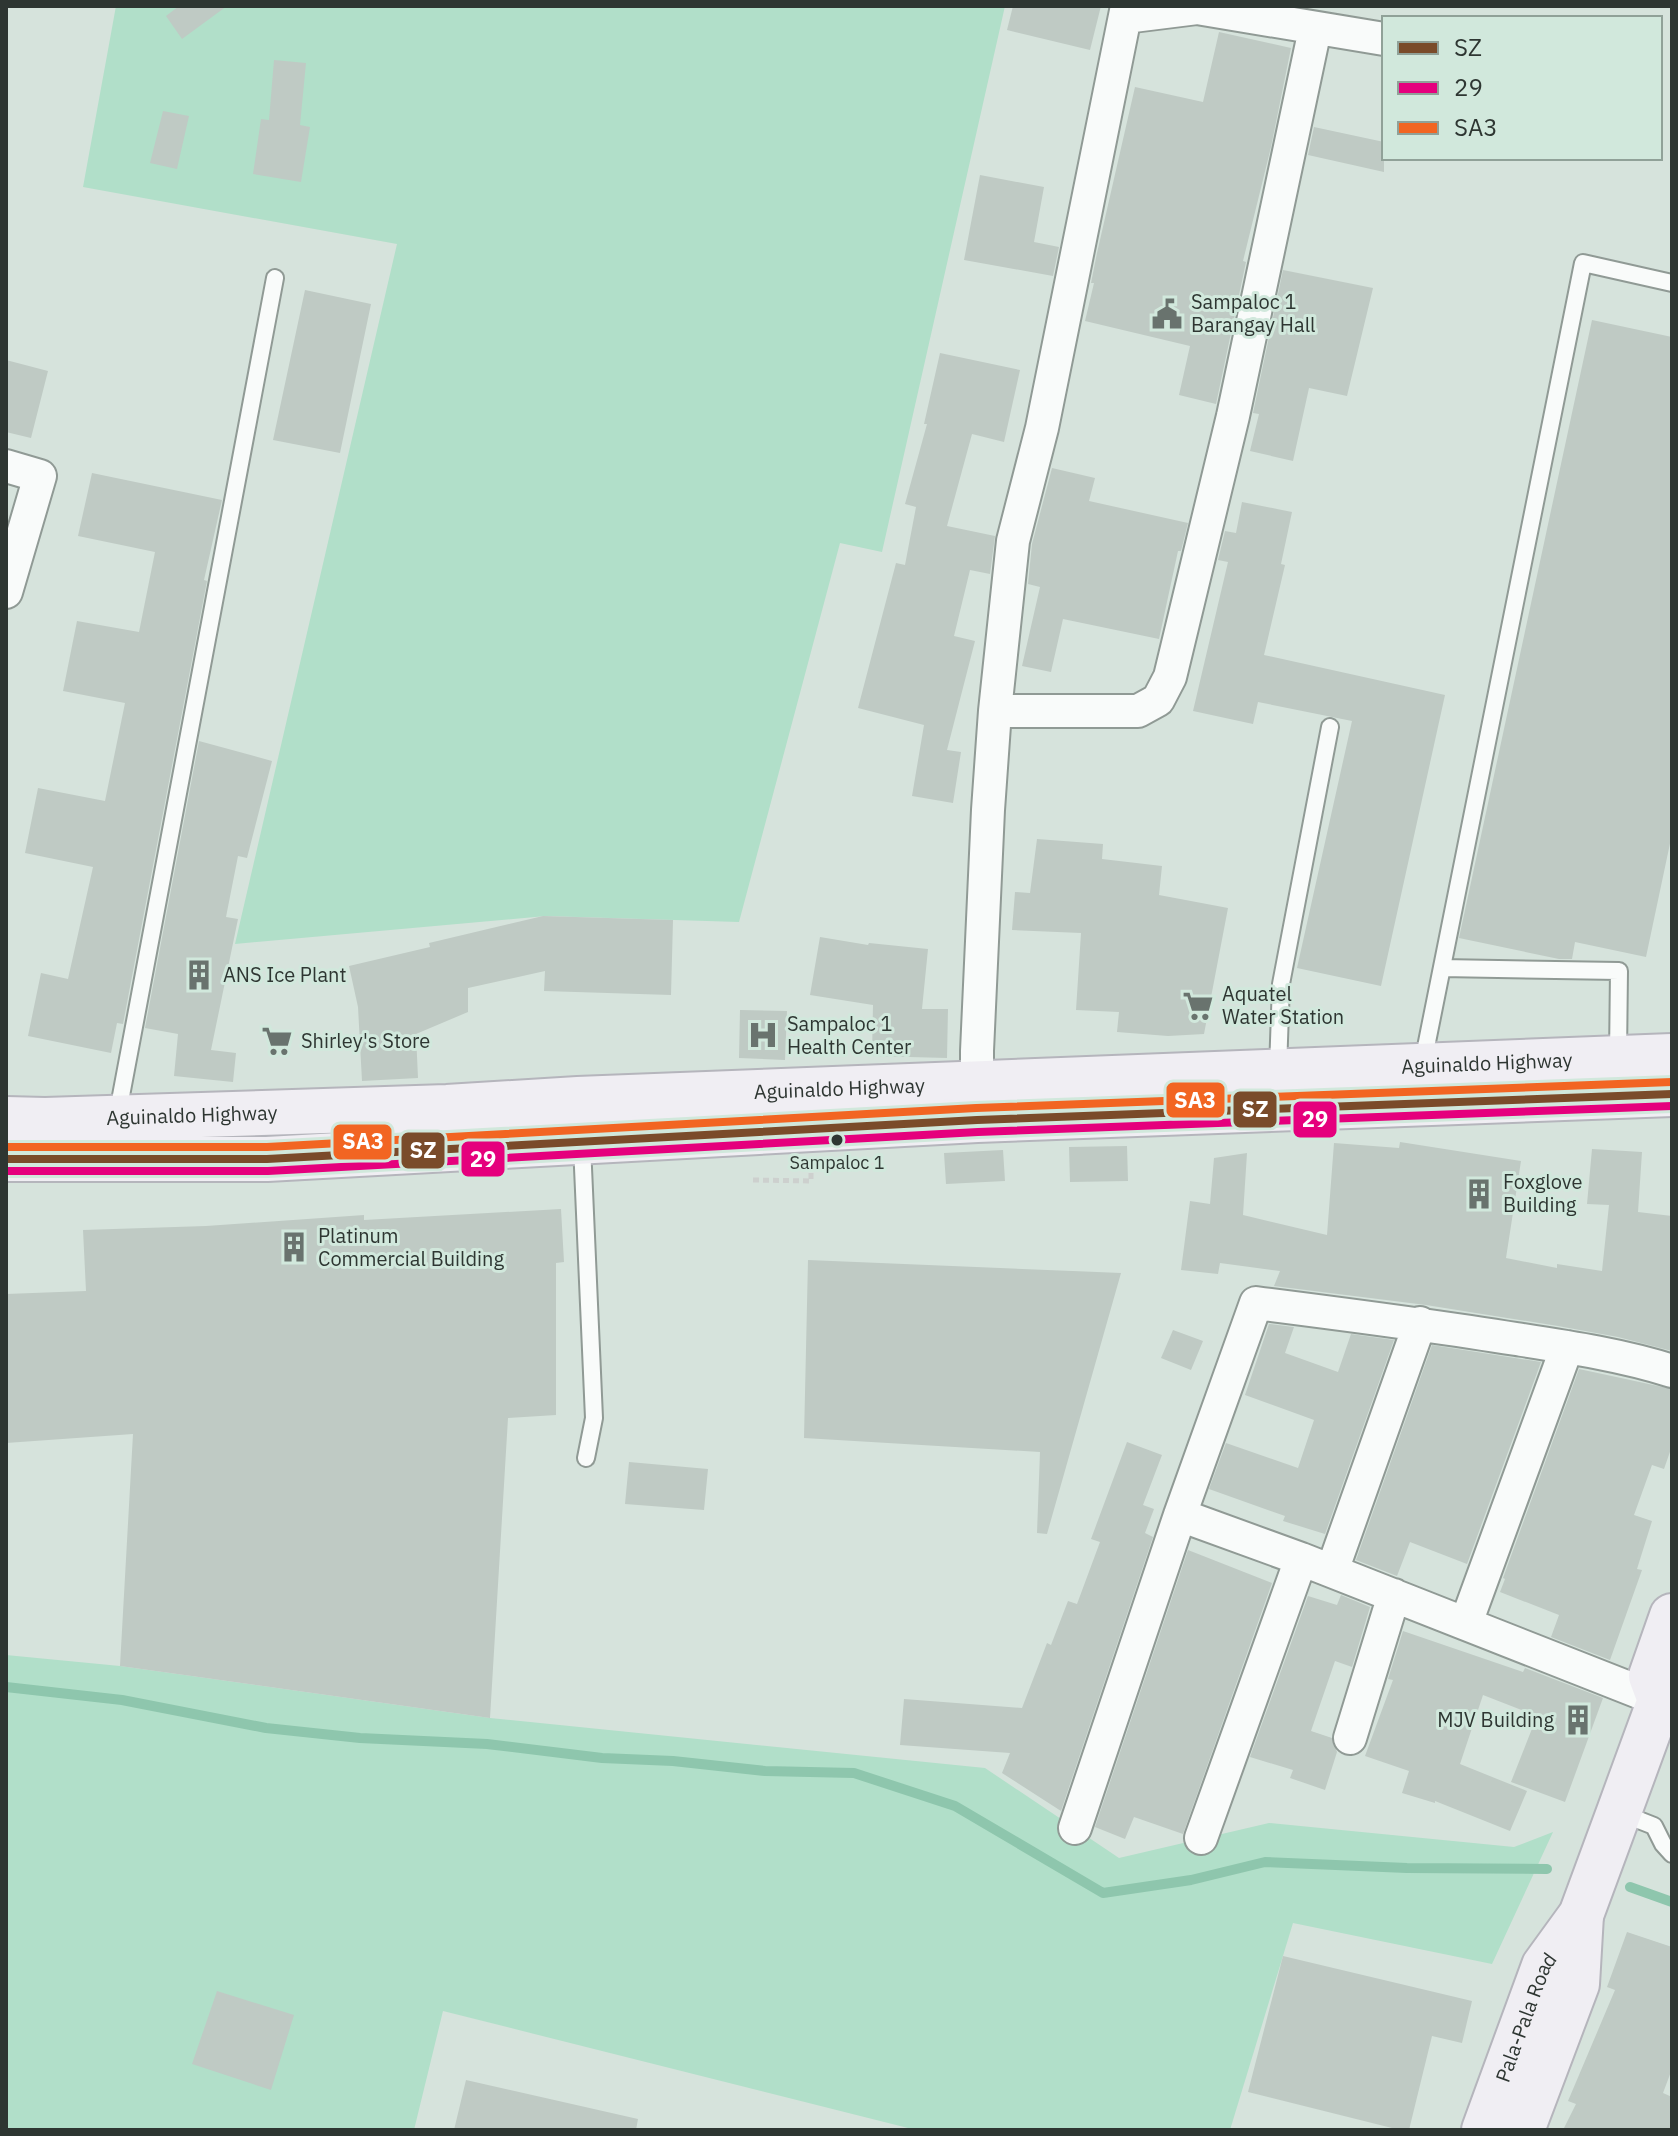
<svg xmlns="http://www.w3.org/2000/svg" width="1678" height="2136" font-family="'IBM Plex Sans',sans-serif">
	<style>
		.green { fill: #b1dfc9 }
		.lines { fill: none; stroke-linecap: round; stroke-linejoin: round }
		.stream { stroke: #8ec6ad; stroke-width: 10 }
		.building { fill: #bfcac4 }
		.lane-casing { stroke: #909a95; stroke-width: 20 }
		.street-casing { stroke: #909a95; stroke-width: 36 }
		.primary-casing { stroke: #b5b5bc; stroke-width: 48 }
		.path { stroke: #cdd0ce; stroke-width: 5; stroke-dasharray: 6 4; stroke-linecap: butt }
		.lane { stroke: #f9fbfa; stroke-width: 16 }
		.street { stroke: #f9fbfa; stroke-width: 32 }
		.primary { stroke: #f0eef3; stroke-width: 44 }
		.bus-1-casing { stroke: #d1e8dc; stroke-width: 14 }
		.bus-2-casing { stroke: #d1e8dc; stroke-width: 14 }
		.bus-3-casing { stroke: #d1e8dc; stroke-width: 14 }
		.bus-1 { stroke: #7a4b2a; stroke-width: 8 }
		.bus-2 { stroke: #e5007d; stroke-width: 8 }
		.bus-3 { stroke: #f26522; stroke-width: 8 }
		.bus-dot { fill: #2e3632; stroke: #d1e8dc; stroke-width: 3 }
		.labels { text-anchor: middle; stroke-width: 6; stroke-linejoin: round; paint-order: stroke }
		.bus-label { font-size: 18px; fill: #2e3632; stroke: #d1e8dc }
		.poi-label { font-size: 20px; fill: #2e3632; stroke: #d1e8dc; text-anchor: start }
		.street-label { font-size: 20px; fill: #2e3632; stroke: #d1e8dc }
		.line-badge { stroke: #d1e8dc; stroke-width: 3 }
		.badge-label { font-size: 22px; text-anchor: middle; font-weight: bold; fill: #fff }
	</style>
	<rect width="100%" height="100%" fill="#d6e3dc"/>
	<path class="green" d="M116 6H1005L882 552 840 543 739 922 546 916 235 944 397 244 83 187Z
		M6 1655 120 1666 490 1718 985 1768 1119 1858 1269 1823 1514 1847 1553 1832 1492 1964 1293 1923 1230 2130H916L443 2011 414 2130H6Z"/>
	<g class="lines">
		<path class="stream" d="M6 1687 122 1700 266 1728 360 1738 487 1744 602 1758 673 1761 765 1771 854 1773 955 1806 1103 1893 1191 1880 1265 1862 1407 1868 1547 1869
			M1630 1887 1672 1902"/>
	</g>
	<path class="building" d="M179 6H227L182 39 166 16Z
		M1013 6H1101L1090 50 1007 30Z
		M1219 32 1291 48 1271 147 1243 261 1246 262 1216 404 1179 395 1190 346 1085 321 1094 283H1091L1097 253 1135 87 1203 102Z
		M274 60 306 63 300 125 310 127 301 182 253 174 261 119 269 120Z
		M163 111 189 116 177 169 150 163Z
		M1314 127 1384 142V172L1308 155Z
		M980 175 1044 187 1034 242 1059 247 1053 276 964 260Z
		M1283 270 1373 288 1347 396 1309 388 1293 461 1250 451 1259 414 1253 413Z
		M305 290 371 304 340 453 273 440Z
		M1592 320 1672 337V834L1646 957 1575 942 1572 959H1559L1459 938Z
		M940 353 1020 370 1004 442 972 434 947 526 995 536 990 574 970 570 954 636 975 641 947 750 961 752 953 803 912 796 924 725 858 708 896 563 905 565 916 507 905 504 927 424H924Z
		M6 360 48 371 31 438 6 432Z
		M1052 468 1095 478 1089 501 1188 523 1181 551H1178L1159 639 1063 619 1051 672 1022 666 1040 587 1028 584 1032 544Z
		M92 473 222 500 204 580 207 581 123 1024 117 1023 111 1053 28 1036 41 973 68 979 93 867 25 853 38 788 105 801 125 703 63 691 77 621 139 632 155 552 78 536Z
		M1242 502 1292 512 1281 564 1285 565 1264 655 1445 695 1381 986 1297 968 1352 721 1258 702 1253 724 1193 711 1228 562 1218 560 1225 531 1236 533Z
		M199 741 272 761 247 858 238 856 226 917 238 919 211 1050 236 1053 233 1082 174 1076 178 1034 145 1028Z
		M1037 839 1103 844 1102 859 1162 866 1159 895 1228 908 1204 1034 1168 1036 1117 1032 1119 1012 1076 1010 1081 933 1012 930 1015 892 1030 893Z
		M543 916 673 920 671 995 544 991 545 971 468 988V1012L416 1034 418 1078 362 1081 358 1007 349 966 430 947 429 943Z
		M820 937 868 945 869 943 928 949 922 1009H948L947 1058 872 1056 873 1005 810 995Z
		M740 1010 787 1011 785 1060 739 1058Z
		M1400 1142 1521 1161 1506 1258 1557 1268V1264L1602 1271 1609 1205 1587 1204 1592 1149 1642 1152 1638 1212 1672 1216V1351L1618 1337 1558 1326 1426 1305 1274 1286 1280 1271 1220 1263 1218 1274 1181 1270 1190 1201 1210 1204 1214 1158 1247 1153 1243 1215 1327 1235 1334 1143 1399 1148Z
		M1127 1146 1128 1181 1070 1182 1069 1147Z
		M1003 1150 1005 1181 946 1184 944 1153Z
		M561 1209 564 1262 556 1263V1415L508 1418 490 1718 120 1666 133 1434 6 1443V1294L86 1291 83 1230 206 1226 364 1215V1220Z
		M808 1260 1121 1273 1047 1534 1037 1533 1040 1452 804 1438Z
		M1269 1324 1294 1327 1285 1353 1338 1372 1351 1334 1394 1340 1325 1534 1283 1521 1285 1516 1209 1489 1226 1443 1298 1468 1314 1420 1245 1395Z
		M1173 1330 1203 1341 1191 1370 1161 1358Z
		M1432 1345 1541 1362 1467 1564 1410 1542 1397 1576 1356 1560Z
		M1579 1369 1672 1389V1446L1664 1469 1652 1465 1634 1515 1652 1521 1637 1569 1642 1570 1610 1660 1551 1637 1559 1615 1500 1592 1505 1579 1503 1578Z
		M1127 1442 1162 1455 1143 1505 1154 1509 1145 1533 1153 1537 1061 1811 1002 1773 1010 1753 900 1745 904 1699 1022 1708 1047 1643 1051 1645 1068 1601 1077 1604 1100 1542 1091 1539Z
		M629 1462 708 1469 704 1510 625 1504Z
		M1188 1550 1272 1583 1183 1834 1134 1817 1125 1839 1095 1827Z
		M1341 1595 1370 1607 1352 1667 1335 1661 1311 1731 1332 1738 1337 1752 1325 1790 1290 1778 1293 1770 1250 1757 1308 1596 1337 1605Z
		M1403 1631 1523 1672 1525 1668 1603 1698 1565 1802 1511 1782 1537 1716 1483 1695 1460 1764 1527 1791 1510 1831 1435 1801V1803L1402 1793 1409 1771 1365 1756 1393 1680 1388 1679Z
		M1627 1932 1672 1947V2069L1663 2093 1672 2097V2130H1563L1576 2104 1568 2101 1615 1990 1607 1987Z
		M1283 1956 1472 2001 1462 2043 1432 2036 1409 2130H1400L1248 2092Z
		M217 1991 294 2015 271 2090 192 2064Z
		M466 2080 638 2119 636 2130H454Z"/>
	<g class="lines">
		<g class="lane-casing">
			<path id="lane" d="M1442 968 1619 971 1618 1056
				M1423 1062 1583 263 1672 283
				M1278 1069 1281 984 1330 727
				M117 1117 275 278
				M582 1145 594 1418 586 1458
				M1621 1813 1654 1826 1663 1844 1672 1854"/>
		</g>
		<g class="street-casing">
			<path id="street" d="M1125 17 1197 8 1384 39
				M6 466 40 476 6 592
				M995 711H1138L1158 700 1170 677 1233 416 1315 29
				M977 1105V1051L988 810 995 711 1013 541 1042 428 1127 6
				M1180 1515 1301 1559 1672 1705
				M1332 1571 1420 1323
				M1466 1623 1567 1347
				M1350 1738 1394 1595
				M1075 1828 1180 1515 1256 1303C1343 1314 1430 1325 1516 1339 1568 1347 1622 1355 1672 1371
				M1201 1838 1301 1559"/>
		</g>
		<g class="primary-casing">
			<g id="primary">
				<path id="s1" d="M6 1119 45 1120 447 1107 578 1099 1672 1056"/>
				<path d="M6 1159H267L977 1120 1672 1094"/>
				<path id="s2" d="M1484 2130 1544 1966 1581 1915 1619 1812 1660 1700 1651 1676 1672 1616"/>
				<path d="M1522 2130 1577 1984 1581 1915"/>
			</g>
		</g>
		<path class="path" d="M753 1180 811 1181V1168"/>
		<use href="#lane" class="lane"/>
		<use href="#street" class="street"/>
		<use href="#primary" class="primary"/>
		<g class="bus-1-casing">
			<path id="bus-1" d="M6 1159H267L977 1120 1672 1094"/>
		</g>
		<g class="bus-2-casing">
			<path id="bus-2" d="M6 1171H268L978 1132 1672 1106"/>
		</g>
		<g class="bus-3-casing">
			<path id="bus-3" d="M6 1147H267L976 1108 1672 1082"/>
		</g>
		<use href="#bus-1" class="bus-1"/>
		<use href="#bus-2" class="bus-2"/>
		<use href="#bus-3" class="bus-3"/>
	</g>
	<defs>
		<g id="civic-bare" transform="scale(2.4)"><path d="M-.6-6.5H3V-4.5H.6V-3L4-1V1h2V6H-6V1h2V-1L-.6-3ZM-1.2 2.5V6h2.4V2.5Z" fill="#69736e" stroke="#d1e8dc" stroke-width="2.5" paint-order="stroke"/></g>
		<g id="building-bare" transform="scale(2.4)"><path d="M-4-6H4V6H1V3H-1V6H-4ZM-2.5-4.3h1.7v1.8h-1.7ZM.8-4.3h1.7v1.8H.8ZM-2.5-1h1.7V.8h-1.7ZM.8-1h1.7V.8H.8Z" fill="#69736e" stroke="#d1e8dc" stroke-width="2.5" paint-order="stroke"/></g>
		<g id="supermarket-bare" transform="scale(2.4)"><path d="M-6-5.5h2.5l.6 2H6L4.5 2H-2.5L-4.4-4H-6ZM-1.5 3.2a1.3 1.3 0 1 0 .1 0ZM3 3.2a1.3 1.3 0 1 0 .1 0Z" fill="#69736e" stroke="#d1e8dc" stroke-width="2.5" paint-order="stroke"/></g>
		<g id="hospital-bare" transform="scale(2.4)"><path d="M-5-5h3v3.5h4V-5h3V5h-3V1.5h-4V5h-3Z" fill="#69736e" stroke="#d1e8dc" stroke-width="2.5" paint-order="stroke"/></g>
	</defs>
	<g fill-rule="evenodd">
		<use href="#civic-bare" x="1167" y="314"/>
		<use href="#building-bare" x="199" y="975"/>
		<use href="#supermarket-bare" x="1198" y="1006"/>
		<use href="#hospital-bare" x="763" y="1035"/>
		<use href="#supermarket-bare" x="277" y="1041"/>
		<use href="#building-bare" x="1479" y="1194"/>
		<use href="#building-bare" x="294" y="1247"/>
		<use href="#building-bare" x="1578" y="1720"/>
	</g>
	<circle class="bus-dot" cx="837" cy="1140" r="7"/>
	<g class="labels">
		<g class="bus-label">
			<text x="837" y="1169">Sampaloc 1</text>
		</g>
		<g class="poi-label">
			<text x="1191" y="309">Sampaloc 1<tspan x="1191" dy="23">Barangay Hall</tspan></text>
			<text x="223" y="982">ANS Ice Plant</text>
			<text x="1222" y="1001">Aquatel<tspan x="1222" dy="23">Water Station</tspan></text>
			<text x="787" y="1031">Sampaloc 1<tspan x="787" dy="23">Health Center</tspan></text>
			<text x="301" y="1048">Shirley's Store</text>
			<text x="1503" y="1189">Foxglove<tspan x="1503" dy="23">Building</tspan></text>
			<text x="318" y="1243">Platinum<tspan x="318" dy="23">Commercial Building</tspan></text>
			<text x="1554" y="1727" text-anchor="end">MJV Building</text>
		</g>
		<g class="street-label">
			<text dy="7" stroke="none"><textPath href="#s1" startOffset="1482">Aguinaldo Highway</textPath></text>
			<text dy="7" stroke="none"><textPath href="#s1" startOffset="834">Aguinaldo Highway</textPath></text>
			<text dy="7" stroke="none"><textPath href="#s1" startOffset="186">Aguinaldo Highway</textPath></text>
			<text dy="7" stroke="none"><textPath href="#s2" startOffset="120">Pala-Pala Road</textPath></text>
		</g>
	</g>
	<g class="line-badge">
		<rect x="1165" y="1081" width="61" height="38" rx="8" fill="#f26522"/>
		<rect x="1232" y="1090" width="46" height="39" rx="8" fill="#7a4b2a"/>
		<rect x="1292" y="1100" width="46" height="39" rx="8" fill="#e5007d"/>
		<rect x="332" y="1123" width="61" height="38" rx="8" fill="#f26522"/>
		<rect x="400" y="1131" width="46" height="39" rx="8" fill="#7a4b2a"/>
		<rect x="460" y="1140" width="46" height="38" rx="8" fill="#e5007d"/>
	</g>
	<g class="badge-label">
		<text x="1195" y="1108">SA3</text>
		<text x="1255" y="1117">SZ</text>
		<text x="1315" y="1127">29</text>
		<text x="363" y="1149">SA3</text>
		<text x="423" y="1158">SZ</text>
		<text x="483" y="1167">29</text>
	</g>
	<rect width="1678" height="2136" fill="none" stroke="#2e3632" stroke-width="16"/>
	<rect x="1382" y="16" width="280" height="144" fill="#d1e8dc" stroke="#90a198" stroke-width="2"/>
	<rect x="1398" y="42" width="40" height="12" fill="#7a4b2a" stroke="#90a198" stroke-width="2"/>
	<text x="1454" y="56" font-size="24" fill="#2e3632">SZ</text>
	<rect x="1398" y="82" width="40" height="12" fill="#e5007d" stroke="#90a198" stroke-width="2"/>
	<text x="1454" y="96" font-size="24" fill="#2e3632">29</text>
	<rect x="1398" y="122" width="40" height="12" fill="#f26522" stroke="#90a198" stroke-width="2"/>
	<text x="1454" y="136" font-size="24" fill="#2e3632">SA3</text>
</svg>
